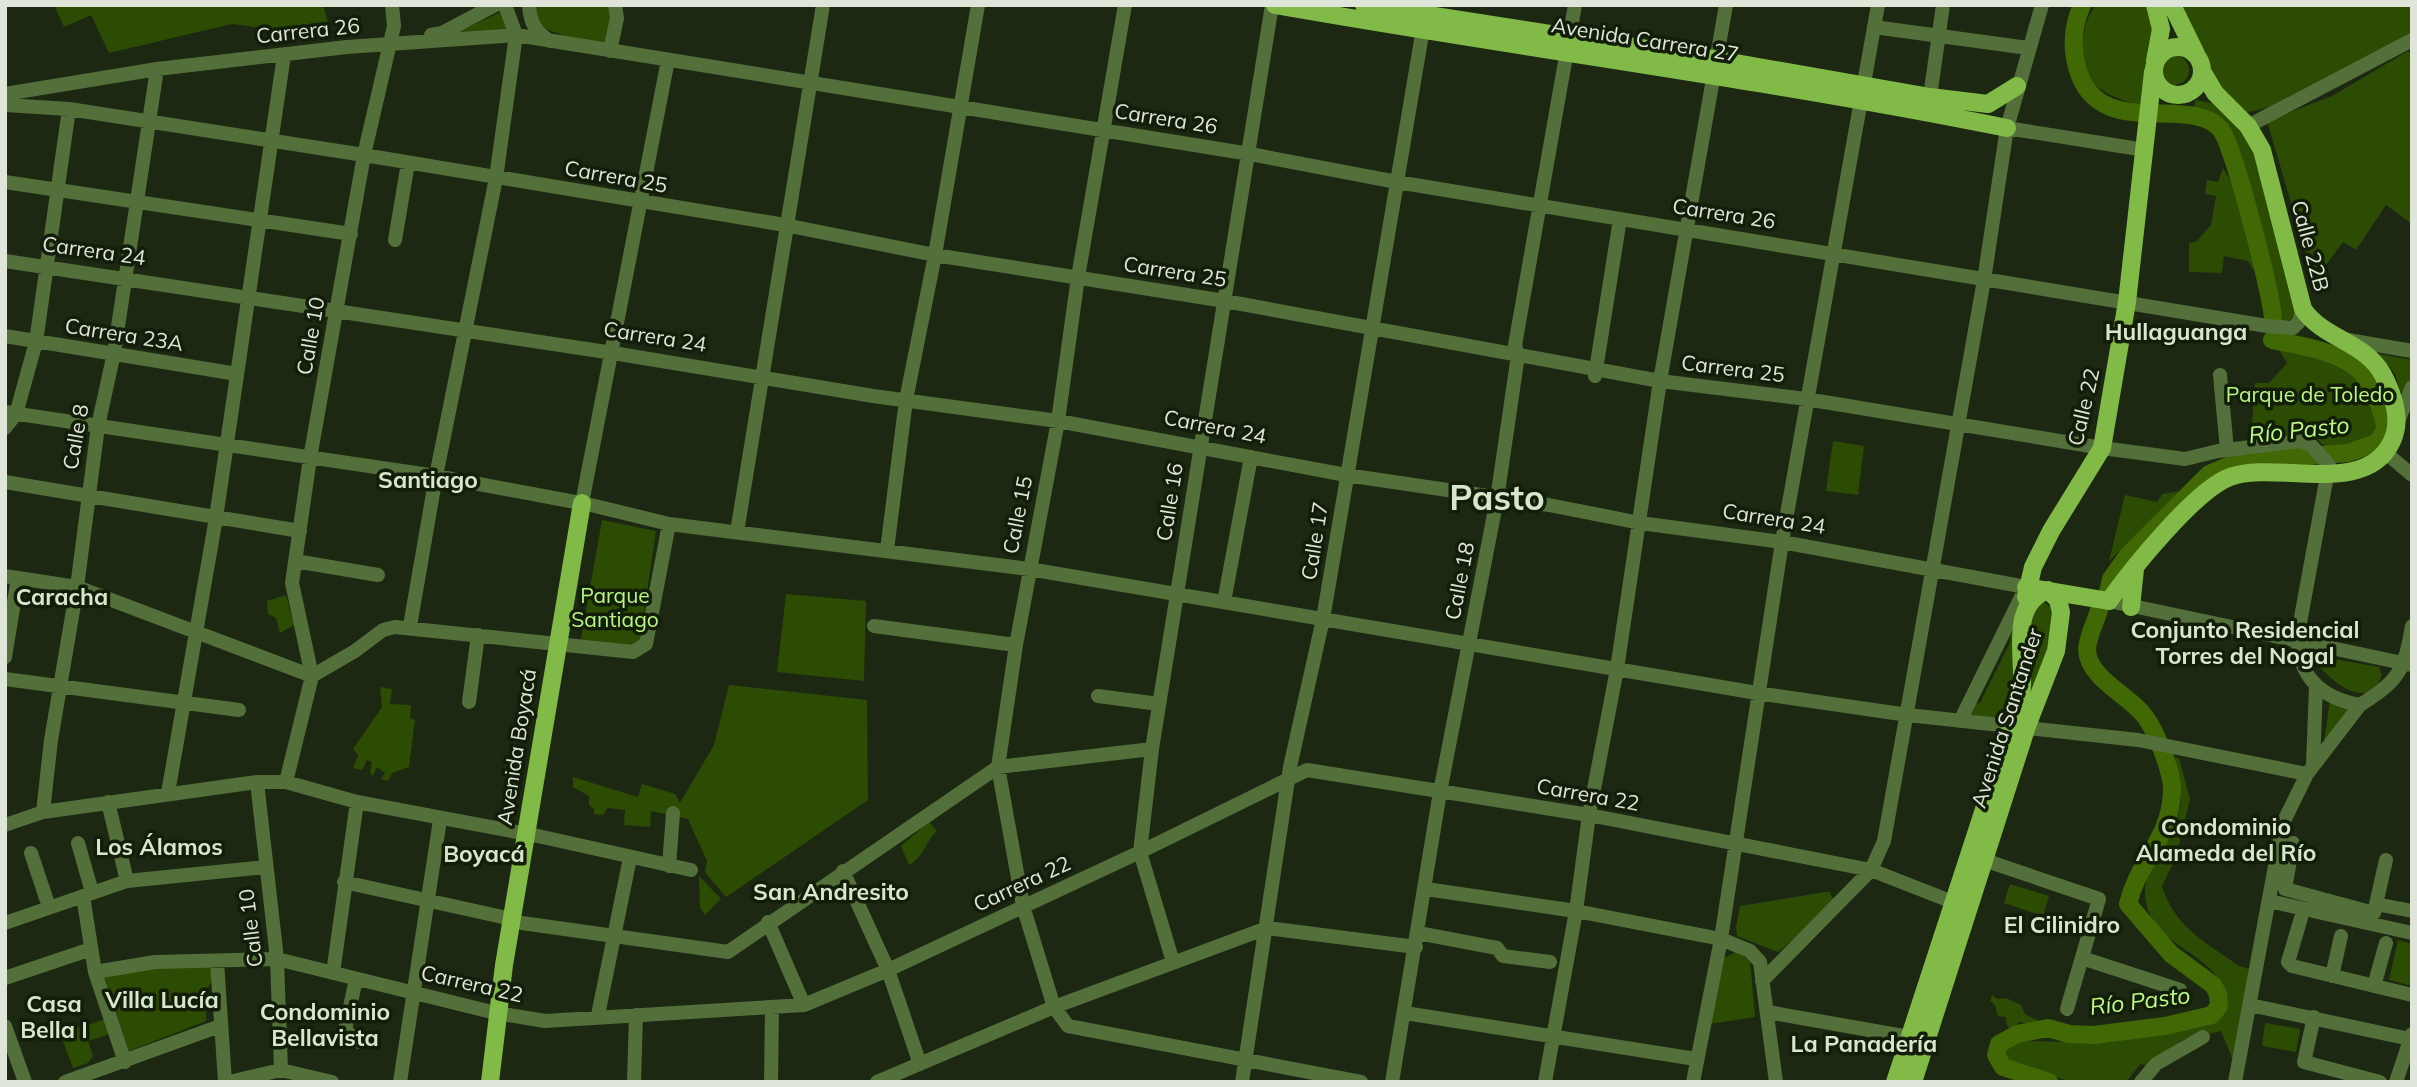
<svg xmlns="http://www.w3.org/2000/svg" width="2417" height="1087" font-family="Mulish,sans-serif">
	<style>
		.green { fill: #2c4b03 }
		.lines { fill: none; stroke-linecap: round; stroke-linejoin: round }
		.river { stroke: #406905; stroke-width: 18 }
		.minor { stroke: #536f3a; stroke-width: 14 }
		.major { stroke: #81ba46; stroke-width: 18 }
		.labels { text-anchor: middle; stroke-width: 7; stroke-linejoin: round; paint-order: stroke }
		.street-label { font-size: 21px; fill: #dfe6d9; stroke: #131e0a }
		.park-label { font-size: 21px; fill: #b9f582; stroke: #131e0a }
		.neighbourhood-label { font-size: 23px; font-weight: bold; fill: #d7e7cb; stroke: #131e0a }
		.water-label { font-size: 23px; font-style: italic; fill: #bdf986; stroke: #131e0a }
		.town-label { font-size: 35px; font-weight: bold; fill: #d7e7cb; stroke: #131e0a }
	</style>
	<rect width="100%" height="100%" fill="#1d2813"/>
	<path class="green" d="M54 5H323L331 33 292 42 272 29 232 24 109 53 91 15 64 27Z
		M533 5H617L609 45 574 39 540 27Z
		M2096 5H2149L2155 30 2143 107C2106 95 2078 86 2083 41 2084 26 2087 17 2096 5Z
		M2182 5H2412V32C2358 64 2304 104 2242 113L2222 93Z
		M503 11 511 32 449 36Z
		M2408 51 2412 55V224L2386 205 2356 250 2343 242 2314 281 2267 121 2332 96Z
		M2159 70a15 15 0 1 1 30 0a15 15 0 1 1-30 0Z
		M2195 100 2218 104 2243 127 2258 152 2297 319 2283 321 2221 130 2203 117 2194 116Z
		M2223 168C2243 199 2252 235 2254 271L2248 261 2224 256 2222 273 2189 272V243L2196 242 2211 225 2216 196 2205 194 2207 180 2218 182Z
		M2283 344C2307 351 2337 359 2357 376 2369 386 2387 420 2376 435 2368 445 2337 451 2325 446 2321 444 2317 438 2313 435L2251 436 2255 383H2269L2287 363 2277 346Z
		M2379 354 2412 360V381L2401 393 2395 374Z
		M1833 441 1864 446 1858 495 1826 491Z
		M2181 491 2109 561 2125 495 2157 502 2162 494Z
		M602 520 656 531 640 641 632 647 581 639Z
		M786 594 866 601 864 681 777 672Z
		M286 595 294 625 280 633 276 618 268 614 267 601Z
		M2044 602 2055 611 2053 634 2025 723 2031 609Z
		M2012 621 2020 664 2006 723 1965 719 1972 704 1980 703 2010 643Z
		M2323 657 2379 667 2382 675 2377 687C2357 704 2334 681 2319 667Z
		M729 685 867 700 868 800 726 897 705 872 707 861 688 819 651 811 650 827 624 825 625 810 607 808 603 815 594 814V809L589 805V796L573 787V777L638 797 642 784 675 794 680 803 714 745Z
		M380 687 392 689 390 704 411 705 410 718 415 720 409 767 392 773 388 781 381 779 385 773 377 767 373 776 370 773 372 762 367 760 362 770 353 768 358 755 353 749 382 707Z
		M2330 700 2349 708 2324 742Z
		M2167 756 2179 758 2190 799 2176 857 2162 886C2174 927 2207 943 2239 966L2250 969 2233 1060 2221 1031 2182 1040 2148 1067 2141 1063 2126 1082H2072L2007 1062 2002 1056 2008 1046 2019 1041 2074 1042 2165 1029 2205 1020 2225 1008C2230 954 2156 952 2146 903 2138 864 2181 836 2181 797 2180 784 2171 768 2167 756Z
		M929 822 937 831C925 842 924 857 909 865L901 846Z
		M699 876 721 899 705 915 700 908Z
		M2010 884 2049 896 2043 916 2004 903Z
		M1825 892H1830L1833 899 1830 909 1778 952 1737 936 1736 927 1740 906Z
		M2398 940 2412 944V986L2389 980Z
		M1736 952 1750 960 1755 1017 1709 1024 1722 959Z
		M212 966 213 979 206 991V1021L129 1051 104 976 155 968Z
		M1992 995 1997 999 2006 998 2021 1005 2025 1014 2037 1020V1025L2019 1022 2013 1029 2007 1026 2006 1017 1998 1016 1995 1005 1990 1001Z
		M106 1019 110 1034 88 1041 93 1056 88 1063 73 1068 60 1033Z
		M2265 1023 2300 1029 2296 1052 2262 1046Z"/>
	<g class="lines">
		<path class="river" d="M2082 5C2073 25 2071 45 2077 67 2097 144 2192 92 2221 130 2234 146 2272 296 2273 319
			M2108 592 2111 579 2128 555 2209 474 2240 461 2348 453 2377 443 2386 429C2381 409 2375 384 2359 370 2338 351 2299 345 2272 340
			M2049 1082 2003 1067 1996 1055 1999 1044 2017 1034 2048 1028 2069 1034 2094 1035 2165 1026 2212 1015 2219 1006 2218 994 2213 985 2171 954 2128 904C2138 861 2170 840 2172 792 2173 773 2155 727 2142 713 2126 694 2088 677 2087 650 2087 638 2096 621 2099 610"/>
		<path class="minor" d="M529 5C530 22 535 32 550 41
			M1125 5 1078 277 1058 421 1016 645 998 767 1023 906 1054 1007 1068 1026 1361 1082
			M1874 27 2028 48
			M431 35 442 33 495 5
			M610 51 617 18 615 5
			M5 94 157 69 347 47 516 35 1250 154 1397 182 2267 326 2293 328 2299 322 2303 309
			M1930 97 1943 5
			M5 105 69 109 364 155 785 225 935 255 1225 301 1660 381 1806 399 2102 448 2185 459 2218 451 2300 441 2311 445 2329 465 2297 639C2300 678 2321 698 2360 705 2399 680 2404 672 2412 626
			M2248 126 2412 40
			M2007 128 2145 150
			M5 182 351 234
			M395 240 408 163
			M5 261 613 353 873 396 1058 421 1346 475 1549 505 1640 523 1782 542 2026 587 1960 721
			M5 336 237 374
			M2348 340 2412 351
			M2220 375 2227 450
			M1595 376 1620 219
			M5 412 436 476 591 505 669 524 1029 569 1757 693 1908 715 2138 740 2307 774
			M2397 424 2412 387
			M5 428 16 414 36 342 69 109
			M2386 453 2412 475
			M5 482 300 531
			M582 503 668 60
			M737 532 823 5
			M887 550 906 400 935 255 978 5
			M295 561 378 575
			M5 576 77 587 312 676 355 651 383 630 395 627 633 652 646 644 669 524
			M2109 601 2412 665
			M1224 602 1251 457
			M410 626 436 476 496 178 516 35 505 5
			M874 626 1016 645
			M5 657 18 578
			M5 679 239 710
			M1098 696 1159 704
			M469 702 478 635
			M2313 765 2316 686
			M257 782 277 959 281 1070
			M286 782 312 676 292 583 310 458 364 155 394 26 392 5
			M168 793 216 518 284 55
			M108 802 127 881
			M43 812 51 740 77 587 98 426 114 353 157 69
			M5 825 43 812 257 782H286L357 802 538 836 691 870
			M78 843 92 892
			M2293 843 2285 889 2374 913 2386 860
			M31 853 49 907
			M1984 860 2099 899 2067 1009
			M669 866 673 813
			M843 871 888 970 920 1064
			M344 882 512 919
			M1426 889 1576 911 1721 939 1750 951 1760 962 1776 1082
			M83 896 95 972 125 1062
			M2269 901 2412 933
			M2376 904 2412 911
			M2301 918 2288 962 2292 966 2412 995
			M768 922 804 1005
			M5 923 127 881 265 867
			M522 923 728 952 998 767 1152 749
			M1418 933 1497 948 1503 956 1550 962
			M2082 958 2180 990
			M217 961 225 1082
			M1173 962 1140 852 1152 749 1272 5
			M95 972 155 962 277 959 496 1013 545 1021 804 1005 888 970 1140 852 1307 770 1589 815 1871 870 1963 906
			M333 973 357 802
			M2332 976 2341 936
			M5 978 91 949
			M356 979 345 1030 359 1042
			M1762 981 1871 870 1884 841 1984 280 2007 128 2042 5
			M2374 986 2386 943
			M2250 1005 2410 1039
			M1768 1012 1909 1037
			M1405 1013 1696 1059
			M598 1015 630 858
			M2314 1017 2304 1062 2380 1082
			M5 1026 25 1082
			M65 1082 220 1026
			M229 1082 281 1070 332 1082
			M400 1082 440 820
			M634 1082 636 1015
			M771 1082 772 1008
			M877 1082 1054 1007 1267 928 1416 947
			M1242 1082 1290 767 1323 619 1427 5
			M1392 1082 1440 792 1497 499 1518 355 1515 345 1575 5
			M1545 1082 1576 911 1589 815 1617 669 1660 381 1726 5
			M1693 1082 1721 939 1782 542 1878 5
			M2141 1082 2156 1064 2203 1037
			M2235 1082 2283 823 2307 774 2360 705
			M2396 1082 2412 1034"/>
		<path class="major" d="M1275 5C1518 48 1764 79 2007 128
			M1364 5 1718 60 1930 97 1988 104 2017 86
			M2155 5 2161 29 2155 61
			M2172 5 2196 54
			M2154 71a24 24 0 1 1 48 0a24 24 0 1 1-48 0Z
			M2026 587 2109 601C2131 570 2195 490 2230 477 2276 460 2366 498 2392 441 2402 420 2393 394 2383 375 2366 342 2323 339 2303 309L2262 150 2248 126 2215 93 2202 71
			M2026 597 2033 567 2051 531 2102 448 2127 302 2153 72
			M2131 607 2135 569
			M490 1082 504 965 582 503
			M1895 1082 2021 696C2027 662 2006 605 2048 590L2058 600 2061 612 2056 651 2027 726 1913 1082"/>
	</g>
	<g class="labels">
		<g class="street-label">
			<text transform="translate(308 31) rotate(-6)" y="7">Carrera 26</text>
			<text transform="translate(1645 40) rotate(9)" y="7">Avenida Carrera 27</text>
			<text transform="translate(1166 119) rotate(9)" y="7">Carrera 26</text>
			<text transform="translate(616 177) rotate(10)" y="7">Carrera 25</text>
			<text transform="translate(1724 214) rotate(9)" y="7">Carrera 26</text>
			<text transform="translate(2310 246) rotate(75)" y="7">Calle 22B</text>
			<text transform="translate(94 251) rotate(8)" y="7">Carrera 24</text>
			<text transform="translate(1175 272) rotate(9)" y="7">Carrera 25</text>
			<text transform="translate(124 335) rotate(9)" y="7">Carrera 23A</text>
			<text transform="translate(311 336) rotate(-80)" y="7">Calle 10</text>
			<text transform="translate(655 337) rotate(9)" y="7">Carrera 24</text>
			<text transform="translate(1733 369) rotate(7)" y="7">Carrera 25</text>
			<text transform="translate(2084 407) rotate(-77)" y="7">Calle 22</text>
			<text transform="translate(1215 427) rotate(11)" y="7">Carrera 24</text>
			<text transform="translate(76 437) rotate(-80)" y="7">Calle 8</text>
			<text transform="translate(1170 502) rotate(-81)" y="7">Calle 16</text>
			<text transform="translate(1018 515) rotate(-79)" y="7">Calle 15</text>
			<text transform="translate(1774 519) rotate(9)" y="7">Carrera 24</text>
			<text transform="translate(1315 541) rotate(-81)" y="7">Calle 17</text>
			<text transform="translate(1460 581) rotate(-79)" y="7">Calle 18</text>
			<text transform="translate(2007 718) rotate(-72)" y="7">Avenida Santander</text>
			<text transform="translate(517 747) rotate(-81)" y="7">Avenida Boyacá</text>
			<text transform="translate(1588 795) rotate(10)" y="7">Carrera 22</text>
			<text transform="translate(1022 884) rotate(-25)" y="7">Carrera 22</text>
			<text transform="translate(251 928) rotate(-97)" y="7">Calle 10</text>
			<text transform="translate(472 984) rotate(13)" y="7">Carrera 22</text>
		</g>
		<g class="park-label">
			<text x="2310" y="402">Parque de Toledo</text>
			<text x="615" y="603">Parque<tspan x="615" dy="24">Santiago</tspan></text>
		</g>
		<g class="neighbourhood-label">
			<text x="2176" y="340">Hullaguanga</text>
			<text x="428" y="488">Santiago</text>
			<text x="62" y="605">Caracha</text>
			<text x="2245" y="638">Conjunto Residencial<tspan x="2245" dy="26">Torres del Nogal</tspan></text>
			<text x="2226" y="835">Condominio<tspan x="2226" dy="26">Alameda del Río</tspan></text>
			<text x="159" y="855">Los Álamos</text>
			<text x="484" y="862">Boyacá</text>
			<text x="831" y="900">San Andresito</text>
			<text x="2062" y="933">El Cilinidro</text>
			<text x="162" y="1008">Villa Lucía</text>
			<text x="54" y="1012">Casa<tspan x="54" dy="26">Bella I</tspan></text>
			<text x="325" y="1020">Condominio<tspan x="325" dy="26">Bellavista</tspan></text>
			<text x="1864" y="1052">La Panadería</text>
		</g>
		<g class="water-label">
			<text transform="translate(2299 430) rotate(-6)" y="8">Río Pasto</text>
			<text transform="translate(2140 1001) rotate(-7)" y="8">Río Pasto</text>
		</g>
		<g class="town-label">
			<text x="1497" y="510">Pasto</text>
		</g>
	</g>
	<rect width="2417" height="1087" fill="none" stroke="#dfe6d9" stroke-width="14"/>
</svg>
